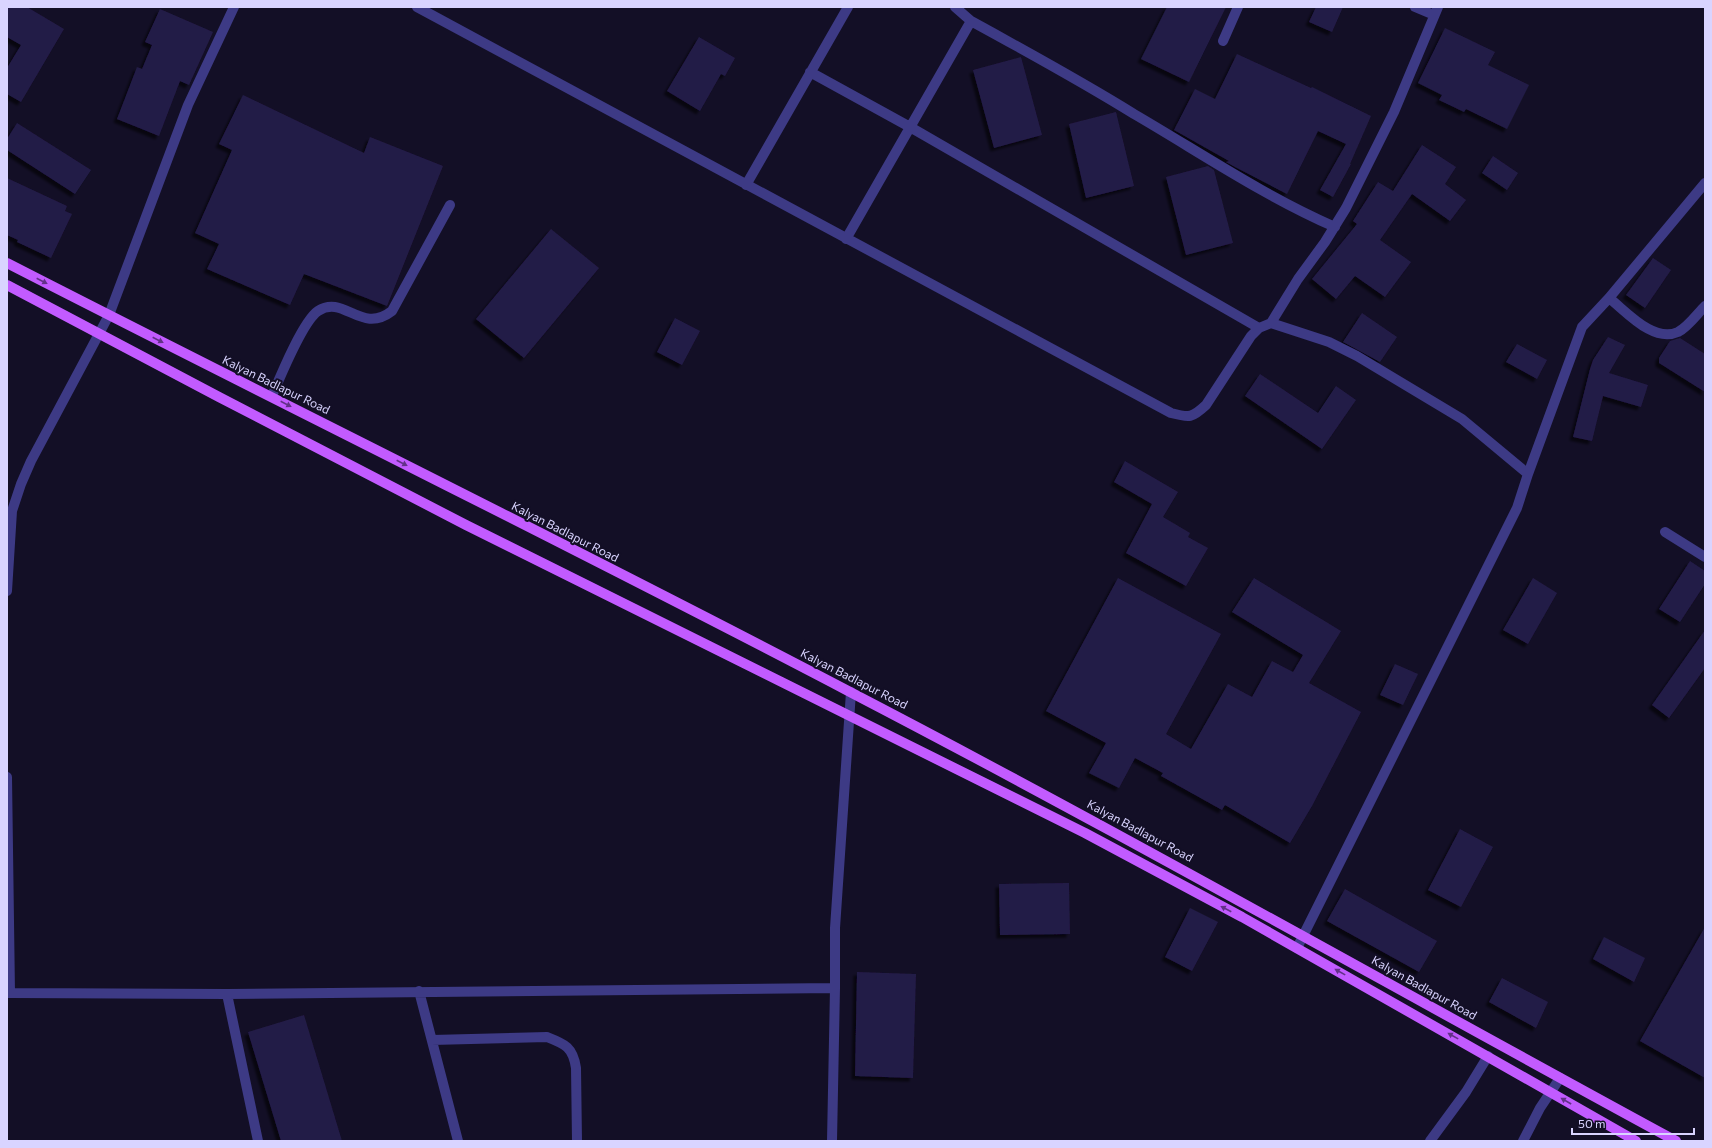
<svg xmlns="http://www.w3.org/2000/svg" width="1712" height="1148" font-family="Commissioner,sans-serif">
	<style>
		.building { fill: #241b47; filter: url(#shadow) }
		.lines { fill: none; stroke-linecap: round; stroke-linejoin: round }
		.minor { stroke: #3d3a85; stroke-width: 10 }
		.major { stroke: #c25bff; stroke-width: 10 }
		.oneway { fill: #623188 }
		.labels { text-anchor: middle; stroke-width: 4; stroke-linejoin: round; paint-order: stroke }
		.street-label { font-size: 12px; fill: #d9d4ff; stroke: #130f26 }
	</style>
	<defs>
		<filter id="shadow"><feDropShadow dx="-3.5" dy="3.5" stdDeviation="1" flood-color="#0009"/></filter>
	</defs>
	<rect width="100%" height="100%" fill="#130f26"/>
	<path class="building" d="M7 7H27L64 29 21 102 7 94V68L21 45 7 37Z
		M1167 7H1226L1189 82 1141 59Z
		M1316 7H1343L1332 32 1309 22Z
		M160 9 213 32 189 85 180 81 159 136 117 119 137 67 142 69 152 45 145 42Z
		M1445 28 1495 52 1488 65 1529 85 1507 129 1466 109 1464 112 1439 100 1442 95 1418 83Z
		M699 37 735 58 725 76 721 74 700 111 667 91Z
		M1237 54 1311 88 1312 87 1371 116 1350 164H1351L1333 197 1320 190 1346 144 1318 131 1287 194 1235 167 1226 162 1229 161 1174 130 1195 89 1215 99Z
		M1021 57 1042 135 994 148 973 70Z
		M243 95 364 153 370 137 443 166 387 306 304 274 290 305 207 269 219 244 195 233 232 150 219 144Z
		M1116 112 1134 186 1086 198 1069 124Z
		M17 123 91 170 75 194 7 150V139Z
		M1422 145 1456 167 1445 184 1466 200 1450 221 1412 194 1380 240 1411 262 1385 297 1355 276 1336 299 1312 279 1357 224 1353 221 1378 182 1393 191Z
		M1493 156 1518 173 1507 190 1482 173Z
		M1208 166 1214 170 1233 243 1186 255 1166 177Z
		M7 178 67 206 65 211 72 214 51 258 17 242 18 240 7 235Z
		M551 229 599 268 524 358 476 319Z
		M1653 258 1671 270 1645 308 1626 295Z
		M1362 313 1397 337 1380 362 1343 342Z
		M675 318 700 331 682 365 657 352Z
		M1608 337 1625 345 1609 373 1648 385 1641 407 1603 396 1592 441 1573 437 1590 369 1593 360Z
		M1680 338 1705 354V392L1659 363V358L1670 341Z
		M1517 344 1547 360 1537 379 1506 362Z
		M1260 374 1318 413 1336 386 1356 400 1322 449 1245 396Z
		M1125 461 1178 492 1163 517 1190 533 1188 537 1208 548 1186 586 1126 553 1152 504 1114 482Z
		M1690 561 1705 571V584L1680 622 1659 609Z
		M1118 578 1221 634 1166 734 1191 749 1228 684 1252 697 1272 661 1293 672 1303 655 1232 612 1254 578 1341 631 1309 683 1361 712 1312 806 1290 843 1225 805 1222 810 1161 776 1163 773 1135 758 1119 788 1089 773 1106 743 1046 711Z
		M1533 578 1557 593 1528 644 1503 630Z
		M1705 630V668L1669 718 1652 705Z
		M1395 664 1418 674 1403 705 1380 695Z
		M1460 829 1493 847 1461 907 1428 890Z
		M1069 883 1070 934 1000 935 999 884Z
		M1345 889 1437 941 1419 972 1327 921Z
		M1190 908 1218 922 1192 971 1165 957Z
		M1705 927V1078L1640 1041Z
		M1604 937 1645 958 1634 982 1593 959Z
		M857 972 916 974 913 1078 855 1076Z
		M1502 978 1548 1002 1536 1028 1489 1002Z
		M304 1015 342 1141H281L248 1032Z"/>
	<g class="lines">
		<path class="minor" d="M417 7 1171 413C1190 418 1192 418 1206 405L1251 336 1259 328 1271 323 1329 342 1357 356 1462 419 1528 474
			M955 7 971 21C1026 51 1081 81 1134 114 1201 153 1264 196 1335 227
			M1415 7 1434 15
			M1223 41 1238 7
			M810 72 910 127 1259 328
			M746 185 848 7
			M846 239 971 21
			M1609 298C1627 312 1653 343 1678 332 1688 327 1697 314 1705 306
			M1271 323 1298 279 1325 242 1346 208 1394 112 1438 7
			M272 396C280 377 303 321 318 311 344 294 361 335 392 311L450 205
			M1665 532 1705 557
			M7 591 12 511 21 484 31 461 109 315 188 105 234 7
			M7 777 10 993H7
			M1297 948 1517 508 1528 474 1582 327 1609 298 1705 183
			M419 991 458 1141
			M10 993 227 994 835 988V928L851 692
			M227 994 258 1141
			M432 1040 547 1037C565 1044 573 1047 576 1068L577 1141
			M832 1141 835 988
			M1430 1141 1466 1092 1488 1056
			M1523 1141 1540 1108 1560 1078"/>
		<path class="major" d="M7 263C288 407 572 546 852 693 1129 837 1401 992 1676 1141
			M7 285 219 397 466 525 1085 833 1242 917 1636 1141"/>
	</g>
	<defs><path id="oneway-solid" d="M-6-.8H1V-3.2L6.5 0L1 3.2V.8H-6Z"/></defs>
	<g class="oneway">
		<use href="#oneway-solid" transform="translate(42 281) rotate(27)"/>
		<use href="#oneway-solid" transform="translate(158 340) rotate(27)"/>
		<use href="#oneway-solid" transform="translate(286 404) rotate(27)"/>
		<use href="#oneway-solid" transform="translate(402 463) rotate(27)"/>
		<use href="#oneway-solid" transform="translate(1226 909) rotate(-152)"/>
		<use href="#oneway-solid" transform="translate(1340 972) rotate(-151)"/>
		<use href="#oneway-solid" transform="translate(1453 1036) rotate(-151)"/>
		<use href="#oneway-solid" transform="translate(1566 1101) rotate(-150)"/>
	</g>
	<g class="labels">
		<g class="street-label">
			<text transform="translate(276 385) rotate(26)" y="4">Kalyan Badlapur Road</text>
			<text transform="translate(565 532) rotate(27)" y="4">Kalyan Badlapur Road</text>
			<text transform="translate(854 679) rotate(27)" y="4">Kalyan Badlapur Road</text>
			<text transform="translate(1140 831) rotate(28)" y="4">Kalyan Badlapur Road</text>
			<text transform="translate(1424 988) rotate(29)" y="4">Kalyan Badlapur Road</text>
		</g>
	</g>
	<rect width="1712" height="1148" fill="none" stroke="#d9d4ff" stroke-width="16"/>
	<path d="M1572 1128v6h122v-6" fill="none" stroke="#d9d4ff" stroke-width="2"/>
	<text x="1578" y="1128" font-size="12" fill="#d9d4ff" stroke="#130f26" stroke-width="3" paint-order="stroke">50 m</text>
</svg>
